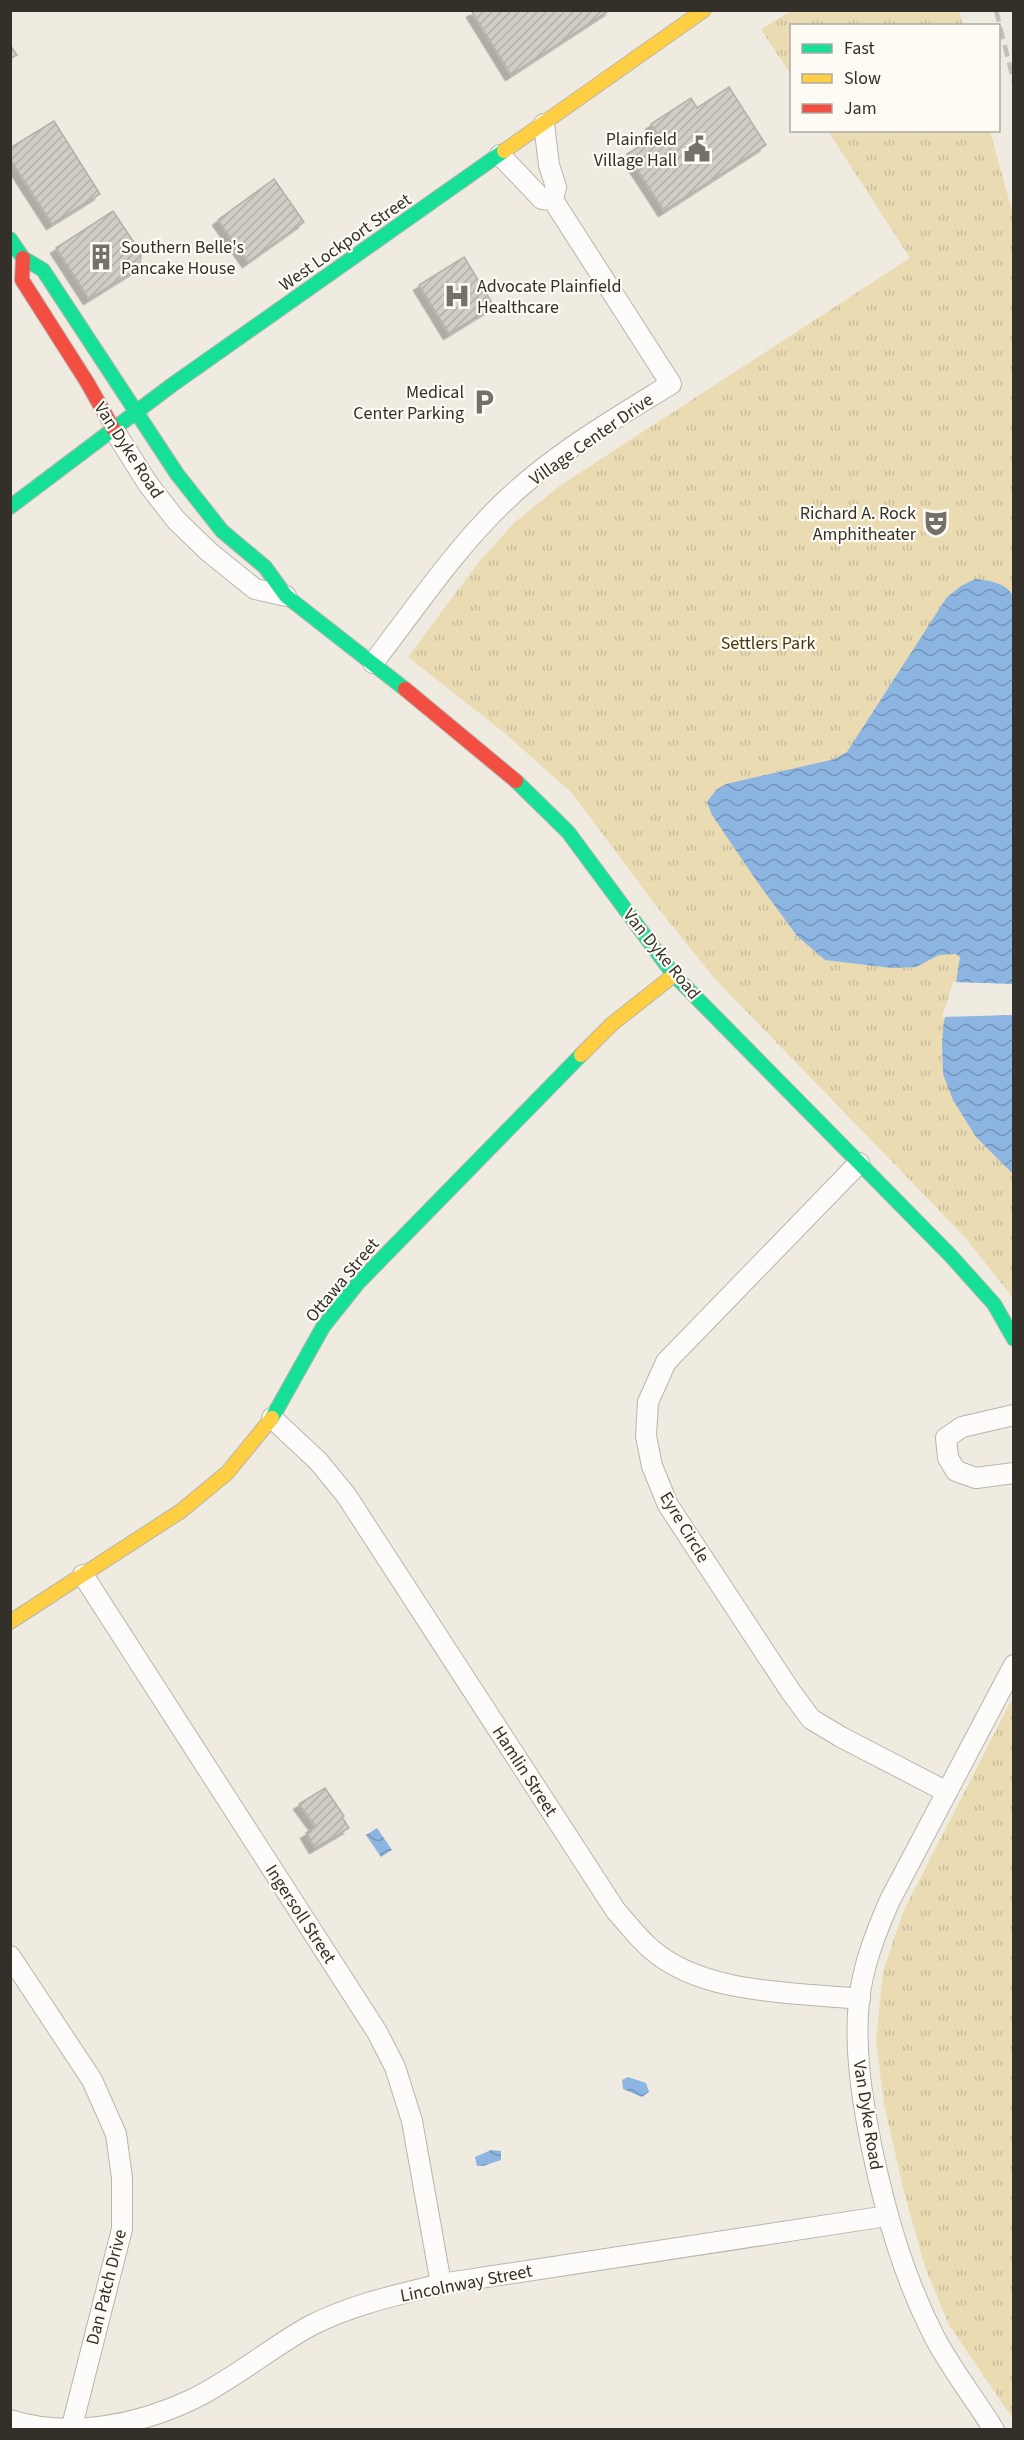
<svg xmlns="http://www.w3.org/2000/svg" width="1024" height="2440" font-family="'Source Sans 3',sans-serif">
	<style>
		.park { fill: url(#park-tufts) }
		.water { fill: url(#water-waves) }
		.pier { fill: #efebe1 }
		.building { fill: url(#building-hatch); stroke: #b4b1a9; stroke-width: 1.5; filter: url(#shadow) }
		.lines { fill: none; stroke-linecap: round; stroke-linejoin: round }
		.street-casing { stroke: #b8b5ad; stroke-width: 22 }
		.fast-casing { stroke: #b8b5ad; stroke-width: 16 }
		.slow-casing { stroke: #b8b5ad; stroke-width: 16 }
		.jam-casing { stroke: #b8b5ad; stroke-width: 16 }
		.street { stroke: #fdfcfa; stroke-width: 20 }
		.fast { stroke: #16e098; stroke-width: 14 }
		.slow { stroke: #ffcf43; stroke-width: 14 }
		.jam { stroke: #f24e42; stroke-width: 14 }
		.rail { stroke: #c1c0bd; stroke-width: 4.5; stroke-dasharray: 12 6; stroke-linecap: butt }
		.labels { text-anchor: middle; stroke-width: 4.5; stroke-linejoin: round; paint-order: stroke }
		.poi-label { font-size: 18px; fill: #333029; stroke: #fefbf4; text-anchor: end }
		.street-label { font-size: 18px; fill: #333029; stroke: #fefbf4 }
		.park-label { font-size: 18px; fill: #45380f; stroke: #fefbf4 }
	</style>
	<defs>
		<pattern id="park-tufts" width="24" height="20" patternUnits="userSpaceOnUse" patternTransform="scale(1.5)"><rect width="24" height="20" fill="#eadbb3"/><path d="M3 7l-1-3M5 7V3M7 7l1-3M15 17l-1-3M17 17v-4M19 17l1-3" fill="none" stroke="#c9bc9a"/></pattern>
		<pattern id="water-waves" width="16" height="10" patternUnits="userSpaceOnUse" patternTransform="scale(1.5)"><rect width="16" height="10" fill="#8cb5e2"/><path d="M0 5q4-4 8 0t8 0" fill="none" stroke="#7394b7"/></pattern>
		<pattern id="building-hatch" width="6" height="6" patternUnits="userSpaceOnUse" patternTransform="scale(1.5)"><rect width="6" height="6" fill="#d0cdc4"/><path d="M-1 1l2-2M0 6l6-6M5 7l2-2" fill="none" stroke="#b3b0a8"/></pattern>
		<filter id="shadow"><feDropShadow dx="-5.5" dy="5.5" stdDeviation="0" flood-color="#0004"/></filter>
	</defs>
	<rect width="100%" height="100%" fill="#efebe1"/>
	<path class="park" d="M791 11H959L963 25 792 26 791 75 761 29Z
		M828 131H990L1014 218 1013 1298 964 1236 715 979 654 903 572 793 502 731 408 657 478 563 514 523 561 485 910 258Z
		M1013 1697V2419L949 2325 925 2267 904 2192 884 2104 876 2040 883 1972 903 1912Z"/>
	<path class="water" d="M975 579C990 581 1008 582 1014 599L1013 1174 976 1137 953 1100 943 1074 942 1043 944 1021 955 989 960 957 956 954 939 955 916 967 892 968 825 960 797 936 756 880 712 815 707 802 716 790 726 784 835 759 847 752 947 597 961 586Z
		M377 1828 392 1850 381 1857 366 1835Z
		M628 2077 646 2083 649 2092 642 2097 623 2089 622 2080Z
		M491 2150 501 2151V2160L483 2166H477L475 2157Z"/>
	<path class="pier" d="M953 982 1013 984V1015L942 1017Z"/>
	<path class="building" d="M475 10H610L511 75 472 12Z
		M10 45 17 55 10 59Z
		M729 87 766 145 664 211 627 154 658 135 651 124 691 98 697 108Z
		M54 121 100 194 52 224 10 159V148Z
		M274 179 304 222 248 262 218 220Z
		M113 211 141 253 140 267 89 299 56 248Z
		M464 257 494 306 449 334 419 285Z
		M325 1788 344 1816 342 1817 349 1828 315 1848 306 1833 316 1827 299 1804Z"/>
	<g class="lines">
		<g class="street-casing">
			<path id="street" d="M500 155 542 199 553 200
				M114 430 148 484 176 520 209 552 255 589 286 596
				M373 663C415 609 454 550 503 503 552 455 613 420 671 384L553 200 556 187 549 165 544 124
				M859 1163 666 1362 648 1402 646 1436 652 1466 668 1505 791 1692 811 1719 841 1737 947 1792
				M1014 1415 962 1427 946 1438 948 1458 956 1471 976 1478 1014 1473
				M272 1418 318 1461 346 1495 616 1911C628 1924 638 1938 651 1949 703 1995 794 1992 860 1999
				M83 1575 377 2032 395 2067 412 2121 441 2284
				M10 1956 92 2080 116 2134 122 2178V2229L71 2430
				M10 2420C69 2439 139 2425 193 2399 234 2379 270 2348 310 2326 350 2305 397 2295 441 2284L887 2216
				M994 2430C975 2399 952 2370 935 2338 904 2278 886 2215 872 2149 862 2099 854 2050 859 2000 863 1965 876 1932 890 1900L1014 1665"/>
		</g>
		<g class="fast-casing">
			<path id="fast" d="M10 239 23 258 43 270 177 474 222 531 265 567 286 596 405 689
				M10 507 172 385 504 151
				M516 781 568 832 674 975 950 1255 994 1304 1014 1339
				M272 1418 323 1327 358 1283 581 1055"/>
		</g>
		<g class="slow-casing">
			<path id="slow" d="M504 151 704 10
				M581 1055 612 1024 674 975
				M10 1622 181 1511 227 1473 272 1418"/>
		</g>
		<g class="jam-casing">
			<path id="jam" d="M23 258 22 280 87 382 114 430
				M405 689 516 781"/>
		</g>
		<use href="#street" class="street"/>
		<use href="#fast" class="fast"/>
		<use href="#slow" class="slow"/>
		<use href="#jam" class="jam"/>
		<path class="rail" d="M996 10 1014 83"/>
	</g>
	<defs>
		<g id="civic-bare" transform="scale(2.07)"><path d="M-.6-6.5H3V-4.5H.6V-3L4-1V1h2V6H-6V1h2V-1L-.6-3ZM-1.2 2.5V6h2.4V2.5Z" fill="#757169" stroke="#fefbf4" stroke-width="2.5" paint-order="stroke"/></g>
		<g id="building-bare" transform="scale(2.07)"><path d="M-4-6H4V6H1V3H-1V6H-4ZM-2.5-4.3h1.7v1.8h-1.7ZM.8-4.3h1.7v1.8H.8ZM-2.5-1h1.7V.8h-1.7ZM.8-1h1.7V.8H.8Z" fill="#757169" stroke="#fefbf4" stroke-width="2.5" paint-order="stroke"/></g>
		<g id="hospital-bare" transform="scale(2.07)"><path d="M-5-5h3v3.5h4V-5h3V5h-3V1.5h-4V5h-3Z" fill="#757169" stroke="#fefbf4" stroke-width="2.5" paint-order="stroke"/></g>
		<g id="parking-bare" transform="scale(2.07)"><path d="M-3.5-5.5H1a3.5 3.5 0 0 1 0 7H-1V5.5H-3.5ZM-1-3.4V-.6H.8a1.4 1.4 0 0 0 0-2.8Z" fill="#757169" stroke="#fefbf4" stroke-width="2.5" paint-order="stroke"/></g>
		<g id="theatre-bare" transform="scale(2.07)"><path d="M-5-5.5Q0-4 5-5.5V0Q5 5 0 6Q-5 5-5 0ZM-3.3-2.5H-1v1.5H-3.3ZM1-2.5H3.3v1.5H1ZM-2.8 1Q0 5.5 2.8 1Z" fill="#757169" stroke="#fefbf4" stroke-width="2.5" paint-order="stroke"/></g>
	</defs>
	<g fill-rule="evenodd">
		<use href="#civic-bare" x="697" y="149"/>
		<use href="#building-bare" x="101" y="257"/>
		<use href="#hospital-bare" x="457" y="296"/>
		<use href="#parking-bare" x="484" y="402"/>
		<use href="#theatre-bare" x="936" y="523"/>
	</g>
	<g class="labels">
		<g class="poi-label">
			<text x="677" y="145">Plainfield<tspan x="677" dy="21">Village Hall</tspan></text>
			<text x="121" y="253" text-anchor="start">Southern Belle's<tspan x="121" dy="21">Pancake House</tspan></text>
			<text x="477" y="292" text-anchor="start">Advocate Plainfield<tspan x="477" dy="21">Healthcare</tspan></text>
			<text x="464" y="398">Medical<tspan x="464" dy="21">Center Parking</tspan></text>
			<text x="916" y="519">Richard A. Rock<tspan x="916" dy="21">Amphitheater</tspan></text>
		</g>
		<g class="street-label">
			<text transform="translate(345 242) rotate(-35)" y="6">West Lockport Street</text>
			<text transform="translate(591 439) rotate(-35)" y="6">Village Center Drive</text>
			<text transform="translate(129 450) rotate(57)" y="6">Van Dyke Road</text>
			<text transform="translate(662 954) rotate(51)" y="6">Van Dyke Road</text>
			<text transform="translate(342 1280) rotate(-50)" y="6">Ottawa Street</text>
			<text transform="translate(685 1527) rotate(59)" y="6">Eyre Circle</text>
			<text transform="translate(525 1771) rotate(57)" y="6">Hamlin Street</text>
			<text transform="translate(301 1914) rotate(57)" y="6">Ingersoll Street</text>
			<text transform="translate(868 2115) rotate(81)" y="6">Van Dyke Road</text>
			<text transform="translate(466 2283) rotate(-11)" y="6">Lincolnway Street</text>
			<text transform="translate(106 2287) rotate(-76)" y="6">Dan Patch Drive</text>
		</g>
		<g class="park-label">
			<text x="768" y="649">Settlers Park</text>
		</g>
	</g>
	<rect width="1024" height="2440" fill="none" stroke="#333029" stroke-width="24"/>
	<rect x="790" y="24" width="210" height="108" fill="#fefbf4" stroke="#adaaa3" stroke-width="1.5"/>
	<rect x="802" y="44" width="30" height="9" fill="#16e098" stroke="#adaaa3" stroke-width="1.5"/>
	<text x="844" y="54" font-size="18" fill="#333029">Fast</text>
	<rect x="802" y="74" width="30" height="9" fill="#ffcf43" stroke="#adaaa3" stroke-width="1.5"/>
	<text x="844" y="84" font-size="18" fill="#333029">Slow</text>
	<rect x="802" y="104" width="30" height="9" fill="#f24e42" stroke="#adaaa3" stroke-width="1.5"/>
	<text x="844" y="114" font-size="18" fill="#333029">Jam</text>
</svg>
